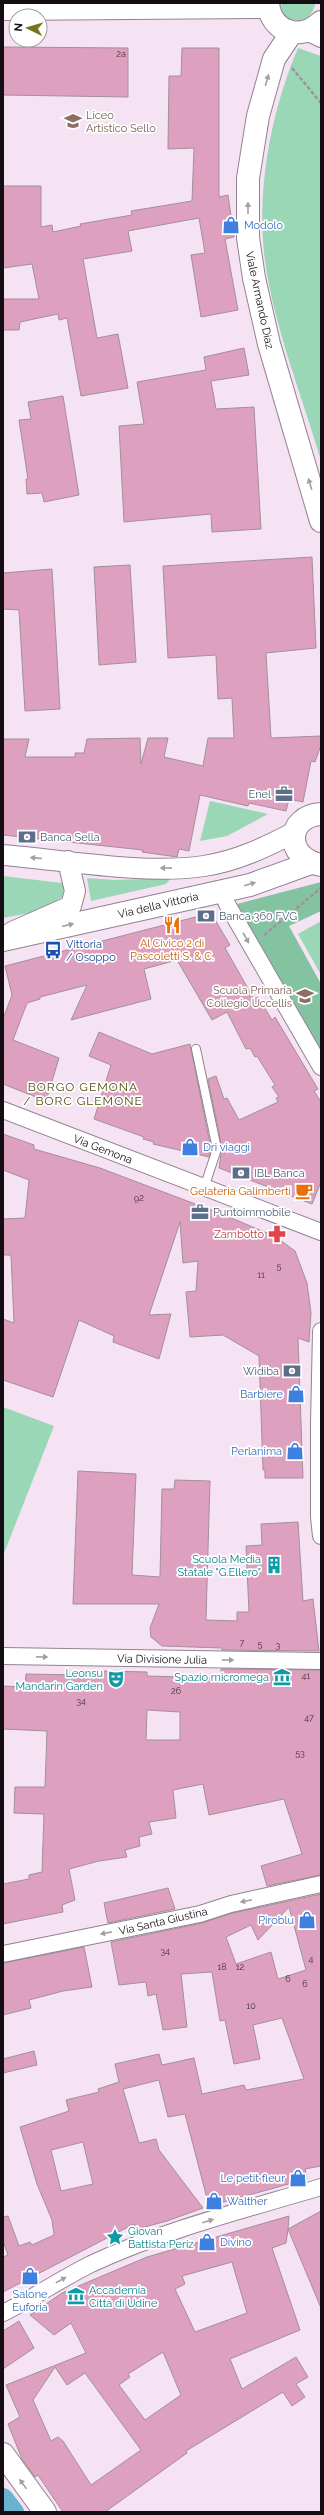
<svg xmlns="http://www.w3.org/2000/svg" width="324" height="2515" font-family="Raleway,sans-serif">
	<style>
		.green { fill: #9ad7b6 }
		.forest { fill: #83c3a1 }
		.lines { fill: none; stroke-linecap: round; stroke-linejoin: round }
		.canal { stroke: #6ab3ce; stroke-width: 20 }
		.building { fill: #dda0be; stroke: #a48f99; fill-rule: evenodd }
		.service-casing { stroke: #928292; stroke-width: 10 }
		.minor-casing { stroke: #928292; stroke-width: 18 }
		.tertiary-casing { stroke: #928292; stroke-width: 22 }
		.primary-casing { stroke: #928292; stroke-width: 24 }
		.path { stroke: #9f929f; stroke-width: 2.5; stroke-dasharray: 4 2; stroke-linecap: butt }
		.service { stroke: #fff; stroke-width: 8 }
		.minor { stroke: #fff; stroke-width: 16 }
		.tertiary { stroke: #fff; stroke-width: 20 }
		.primary { stroke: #fff; stroke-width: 22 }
		.oneway { fill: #a19fa1 }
		.labels { text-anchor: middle; stroke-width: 3.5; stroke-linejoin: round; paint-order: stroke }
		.number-label { font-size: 9px; fill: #46323e }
		.education-label { font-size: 11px; fill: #785e54; stroke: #fff; text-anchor: start }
		.shop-label { font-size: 11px; fill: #366cbe; stroke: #fff; text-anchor: start }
		.street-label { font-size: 11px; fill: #140e14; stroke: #fff }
		.service-label { font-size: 11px; fill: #4e5e75; stroke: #fff; text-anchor: start }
		.food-label { font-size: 11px; fill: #c56008; stroke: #fff }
		.transit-label { font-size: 11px; fill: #164399; stroke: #fff; text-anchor: start }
		.health-label { font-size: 11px; fill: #be3a42; stroke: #fff; text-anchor: end }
		.culture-label { font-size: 11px; fill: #0d838f; stroke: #fff; text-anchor: end }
		.neighbourhood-label { font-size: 12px; letter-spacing: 1px; fill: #4e4e11; stroke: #fff }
	</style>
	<rect width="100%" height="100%" fill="#f5e3f4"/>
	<path class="green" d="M280 3H315V5C311 20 297 26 284 15Z
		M298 48 321 56V461C303 399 278 337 267 274 254 201 269 116 298 48Z
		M210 801 268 814 227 836 200 841Z
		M3 876 62 883 64 890 62 897 40 911 3 918Z
		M87 878 115 880 171 878 166 884 91 901Z
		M321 921V975L298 934Z
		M3 1407 54 1426 3 1556Z"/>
	<path class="forest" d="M321 882V911L289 926 321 984V1050L237 904Z"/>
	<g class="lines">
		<path class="canal" d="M3 2498 14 2512"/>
	</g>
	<path class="building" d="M3 47 128 48V97L3 95Z
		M182 48H219V197L228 195 234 237 225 239 238 310 201 317 191 255 205 253 199 218 128 231 132 251 83 259 97 338 118 334 128 388 81 396 67 318 59 320 58 314 20 322 19 330H3V299H39L32 264 3 268V186H41V227L52 225 53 232 81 226 80 224 132 215 131 211 192 201 194 148 168 149 169 76H181Z
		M244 348 249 375 211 381 216 409 254 407 261 529 212 532 211 514 124 522 119 426 144 424 137 382 206 370 204 357Z
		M63 396 79 495 44 502 42 493 27 494 26 479H28L19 420 31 419 28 402Z
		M312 557 316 648 266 653 271 738 321 736V745L315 762 311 761 303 802 289 799 286 811 249 803 248 806 200 795 189 851 179 849 177 857 142 852 143 850 3 835V739H29L25 757H75V753H84L87 739 140 738 141 764 148 738H168L164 757 203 766 208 738H234L232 698 218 699 216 655 168 658 163 566Z
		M130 565 136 662 99 665 94 567Z
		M52 569 60 709 25 711 19 610 3 609V573Z
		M211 913 230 945 225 948 254 999 258 997 272 1020 275 1017 318 1089 314 1091 321 1102V1182L312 1204 219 1168 222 1148 208 1079 216 1076 224 1099 227 1098 239 1120 278 1102 276 1098 279 1097 272 1087 275 1085 257 1056 255 1057 250 1048 246 1049 227 1012 212 1020 177 960 144 969 151 999 71 1020 87 985 40 997V999L27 1003 13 1040 59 1058 46 1101 3 1084V1019L12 995 5 966Z
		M99 1032 152 1054 190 1044 211 1149 209 1157 153 1144 154 1142 143 1139 144 1137 94 1119 111 1065 89 1056Z
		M3 1134 34 1145V1149L100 1168 227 1216 276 1237 295 1251 307 1283 311 1313 309 1342 298 1338 303 1478H265V1470H263L259 1356 223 1335 190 1337 186 1292 196 1291 198 1261 183 1263 180 1222 149 1315 171 1314 159 1359 113 1342 114 1336 79 1320 53 1397 3 1380V1319L14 1323 11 1255H3V1219L25 1218 29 1180 3 1170Z
		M78 1471 136 1474 132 1575 160 1577 162 1489H174L175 1480 210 1481 206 1620 237 1621V1612H249L246 1546 262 1545 261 1524 298 1522 303 1601 313 1599 319 1651 222 1650V1648L162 1646 151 1637 150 1628 159 1604H73Z
		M221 1669 321 1670V1875L267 1886 261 1866 302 1854 284 1799 209 1815 203 1784 173 1790 176 1818 149 1822 152 1834 139 1837 140 1846 125 1850 127 1857 99 1861 69 1869 75 1900 62 1905 63 1912 3 1924V1884L29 1879V1875L42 1872 44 1814 14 1813 15 1787H45L47 1731 3 1729V1686L25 1687 26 1674 82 1675V1671H106L147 1672V1676L221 1678ZM147 1710 180 1712V1740H146Z
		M168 1888 175 1909 108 1923 104 1903Z
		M321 1894V2166L305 2169 307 2179 209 2206 185 2114 168 2117 159 2080 123 2089 139 2143 156 2139 159 2150 203 2208 167 2221 137 2229 134 2224 3 2292V2257L8 2255 3 2241V2217L8 2216 19 2246 30 2242 32 2245 54 2235 52 2220 37 2184 20 2127 69 2111 66 2100 99 2092 98 2089 119 2082 115 2064 159 2054 162 2065 194 2058 202 2094 244 2085 246 2090 304 2079 282 2018 253 2025 260 2059 234 2064 225 2020 220 2021 212 1972 181 1974 187 2027 163 2030 156 1994 148 1996 146 1982 119 1985 111 1942 202 1923 233 1913ZM289 1907 306 1970 278 1979 271 1952 236 1964 226 1937 251 1925 258 1940ZM83 2142 93 2184 61 2191 51 2150Z
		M84 1947 92 1987 63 1991 29 2000 31 2008 3 2015V1963Z
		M34 2051 37 2065 3 2073V2059Z
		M321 2211V2308L288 2229 286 2243 272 2248 300 2330 230 2359 242 2389 296 2357 308 2377 296 2384 305 2397 292 2406 283 2392 186 2451 187 2453 105 2512H63L38 2475 35 2477 22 2459 8 2424 20 2417 6 2385 86 2353 71 2323 54 2335 30 2315 62 2293 147 2257 289 2216 288 2229ZM232 2262 247 2313 195 2332 175 2289 185 2284 182 2276ZM163 2352 181 2395 145 2420 119 2385 130 2377 128 2374ZM55 2367 67 2385 85 2373 141 2450 91 2485 63 2441 58 2437 51 2441 33 2400Z
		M19 2321 34 2348 3 2369V2331Z"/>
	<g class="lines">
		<g class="service-casing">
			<path id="service" d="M196 1049 217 1149 204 1188"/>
		</g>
		<g class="minor-casing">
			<path id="minor" d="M306 32 321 39
				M222 891 227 904 321 1067
				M3 1110 321 1232
				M321 1331 319 1424V1517L321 1536
				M3 1656 321 1661
				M3 1954 200 1914 231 1904 321 1884
				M3 2313C33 2298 61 2279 91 2264 164 2230 244 2210 321 2187"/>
		</g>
		<g class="tertiary-casing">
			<path id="tertiary" d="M3 10 269 8
				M3 855C64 860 145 875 204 866 237 861 266 847 295 832
				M12 932 71 906 75 891 68 861"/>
		</g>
		<g class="primary-casing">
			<path id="primary" d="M268 3C271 33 301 41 321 22
				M292 32 274 59 258 116 248 178V238L254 278 269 344 321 521
				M321 814C286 816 284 858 321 865
				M3 940 250 885 311 863
				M3 2454 45 2512"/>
		</g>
		<path class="path" d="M292 68 321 103
			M264 935 321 888"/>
		<use href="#service" class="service"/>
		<use href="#minor" class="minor"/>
		<use href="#tertiary" class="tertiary"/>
		<use href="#primary" class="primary"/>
	</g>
	<defs><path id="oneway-solid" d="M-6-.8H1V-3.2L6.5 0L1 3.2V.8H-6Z"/></defs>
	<g class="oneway">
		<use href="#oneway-solid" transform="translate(267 80) rotate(-74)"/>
		<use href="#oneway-solid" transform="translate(248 208) rotate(-90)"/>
		<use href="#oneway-solid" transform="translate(310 484) rotate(-107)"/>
		<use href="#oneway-solid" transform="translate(36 858) rotate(-175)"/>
		<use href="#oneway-solid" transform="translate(166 868) rotate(-179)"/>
		<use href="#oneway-solid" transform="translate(250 884) rotate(-16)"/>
		<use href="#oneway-solid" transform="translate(68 925) rotate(-13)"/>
		<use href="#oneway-solid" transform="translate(246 938) rotate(61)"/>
		<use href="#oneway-solid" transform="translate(42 1657) rotate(1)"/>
		<use href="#oneway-solid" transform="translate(228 1660) rotate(1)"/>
		<use href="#oneway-solid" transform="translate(246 1901) rotate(168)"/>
		<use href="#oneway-solid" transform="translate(106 1933) rotate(169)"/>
		<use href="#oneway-solid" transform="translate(208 2221) rotate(-17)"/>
		<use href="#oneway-solid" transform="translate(61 2280) rotate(-29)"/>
		<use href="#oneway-solid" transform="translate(23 2484) rotate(-125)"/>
	</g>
	<defs>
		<g id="school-bare" transform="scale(1.38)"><path d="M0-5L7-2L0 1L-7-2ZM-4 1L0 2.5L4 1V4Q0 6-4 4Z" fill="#8d6e63" stroke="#fff" stroke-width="2.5" paint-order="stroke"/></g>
		<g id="shop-bare" transform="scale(1.38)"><path d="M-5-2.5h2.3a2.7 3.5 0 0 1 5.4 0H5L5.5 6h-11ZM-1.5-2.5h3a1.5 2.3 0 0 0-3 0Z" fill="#3f7fe0" stroke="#fff" stroke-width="2.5" paint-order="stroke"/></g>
		<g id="office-bare" transform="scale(1.38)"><path d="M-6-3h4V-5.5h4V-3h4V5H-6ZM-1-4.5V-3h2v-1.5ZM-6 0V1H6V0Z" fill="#5c6f8a" stroke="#fff" stroke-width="2.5" paint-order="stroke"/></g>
		<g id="bank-bare" transform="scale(1.38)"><path d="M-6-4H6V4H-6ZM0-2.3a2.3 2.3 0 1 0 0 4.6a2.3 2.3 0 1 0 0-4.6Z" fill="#5c6f8a" stroke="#fff" stroke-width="2.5" paint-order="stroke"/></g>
		<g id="restaurant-bare" transform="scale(1.38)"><path d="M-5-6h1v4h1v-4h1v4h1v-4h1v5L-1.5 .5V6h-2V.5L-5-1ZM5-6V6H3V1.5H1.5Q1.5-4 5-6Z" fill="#e8710a" stroke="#fff" stroke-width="2.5" paint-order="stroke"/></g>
		<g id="bus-bare" transform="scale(1.38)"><path d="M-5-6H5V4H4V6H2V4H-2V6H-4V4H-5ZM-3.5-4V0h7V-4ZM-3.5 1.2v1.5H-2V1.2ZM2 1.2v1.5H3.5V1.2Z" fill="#1a4fb4" stroke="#fff" stroke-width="2.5" paint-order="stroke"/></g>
		<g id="cafe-bare" transform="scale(1.38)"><path d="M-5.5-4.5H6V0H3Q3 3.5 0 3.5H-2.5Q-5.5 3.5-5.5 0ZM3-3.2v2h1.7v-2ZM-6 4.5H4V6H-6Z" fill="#e8710a" stroke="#fff" stroke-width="2.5" paint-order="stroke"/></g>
		<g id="pharmacy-bare" transform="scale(1.38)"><path d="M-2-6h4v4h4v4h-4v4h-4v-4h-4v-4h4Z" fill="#e0444e" stroke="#fff" stroke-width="2.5" paint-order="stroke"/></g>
		<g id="building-bare" transform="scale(1.38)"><path d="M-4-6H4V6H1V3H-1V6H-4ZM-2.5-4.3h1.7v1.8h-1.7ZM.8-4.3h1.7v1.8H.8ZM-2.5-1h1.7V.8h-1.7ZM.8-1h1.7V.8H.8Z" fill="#0f9aa8" stroke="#fff" stroke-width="2.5" paint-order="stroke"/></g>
		<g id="museum-bare" transform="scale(1.38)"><path d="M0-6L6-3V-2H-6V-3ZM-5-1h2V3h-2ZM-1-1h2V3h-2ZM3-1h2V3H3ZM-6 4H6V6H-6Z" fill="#0f9aa8" stroke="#fff" stroke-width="2.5" paint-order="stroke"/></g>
		<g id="theatre-bare" transform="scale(1.38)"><path d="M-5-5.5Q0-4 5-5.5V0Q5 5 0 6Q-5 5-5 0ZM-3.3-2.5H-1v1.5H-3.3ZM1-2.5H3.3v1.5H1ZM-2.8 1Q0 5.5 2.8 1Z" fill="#0f9aa8" stroke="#fff" stroke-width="2.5" paint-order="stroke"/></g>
		<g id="sight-bare" transform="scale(1.38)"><path d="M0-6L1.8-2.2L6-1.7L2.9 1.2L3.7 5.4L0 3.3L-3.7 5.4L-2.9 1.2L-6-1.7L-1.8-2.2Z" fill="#0f9aa8" stroke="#fff" stroke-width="2.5" paint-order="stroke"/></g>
	</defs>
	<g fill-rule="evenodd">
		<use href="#school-bare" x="73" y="121"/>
		<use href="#shop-bare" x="231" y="225"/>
		<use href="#office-bare" x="284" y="794"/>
		<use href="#bank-bare" x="27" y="837"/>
		<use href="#bank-bare" x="206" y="916"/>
		<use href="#restaurant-bare" x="172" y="925"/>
		<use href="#bus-bare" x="53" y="950"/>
		<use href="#school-bare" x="305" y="996"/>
		<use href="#shop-bare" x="190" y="1147"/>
		<use href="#bank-bare" x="241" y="1173"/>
		<use href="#cafe-bare" x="304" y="1191"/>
		<use href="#office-bare" x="200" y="1212"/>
		<use href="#pharmacy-bare" x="277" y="1234"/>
		<use href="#bank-bare" x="292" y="1371"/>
		<use href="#shop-bare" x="296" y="1394"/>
		<use href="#shop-bare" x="295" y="1451"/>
		<use href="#building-bare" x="274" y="1565"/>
		<use href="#museum-bare" x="282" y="1677"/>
		<use href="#theatre-bare" x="116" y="1679"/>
		<use href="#shop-bare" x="307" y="1920"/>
		<use href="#shop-bare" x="298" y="2178"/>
		<use href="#shop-bare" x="214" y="2201"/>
		<use href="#sight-bare" x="115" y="2237"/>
		<use href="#shop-bare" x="207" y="2242"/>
		<use href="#shop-bare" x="30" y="2276"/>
		<use href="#museum-bare" x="76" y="2296"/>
	</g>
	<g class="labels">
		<g class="number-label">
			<text x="121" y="57">2a</text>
			<text x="139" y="1201">92</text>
			<text x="279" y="1269">5</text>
			<text x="261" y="1278">11</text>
			<text x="242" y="1646">7</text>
			<text x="260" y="1647">5</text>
			<text x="278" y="1648">3</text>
			<text x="306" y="1679">41</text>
			<text x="176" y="1694">26</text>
			<text x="81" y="1704">34</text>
			<text x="309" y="1721">47</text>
			<text x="300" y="1756">53</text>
			<text x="165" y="1954">34</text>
			<text x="311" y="1962">4</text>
			<text x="222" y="1970">18</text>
			<text x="240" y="1970">12</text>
			<text x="288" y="1982">6</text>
			<text x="305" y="1987">6</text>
			<text x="251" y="2009">10</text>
		</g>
		<g class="education-label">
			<text x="86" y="119">Liceo<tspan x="86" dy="13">Artistico Sello</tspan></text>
			<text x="292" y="994" text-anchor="end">Scuola Primaria<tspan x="292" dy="13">Collegio Uccellis</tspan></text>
		</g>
		<g class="shop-label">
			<text x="244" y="229">Modolo</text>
			<text x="203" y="1151">Dri viaggi</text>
			<text x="283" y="1398" text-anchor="end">Barbiere</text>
			<text x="282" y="1455" text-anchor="end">Perlanima</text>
			<text x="294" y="1924" text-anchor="end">Piroblu</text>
			<text x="285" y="2182" text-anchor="end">Le petit fleur</text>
			<text x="227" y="2205">Walther</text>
			<text x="220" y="2246">Divino</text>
			<text x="30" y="2298" text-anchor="middle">Salone<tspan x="30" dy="13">Euforia</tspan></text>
		</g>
		<g class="street-label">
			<text transform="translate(260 300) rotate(78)" y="4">Viale Armando Diaz</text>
			<text transform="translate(158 905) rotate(-13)" y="4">Via della Vittoria</text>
			<text transform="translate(103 1149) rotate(21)" y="4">Via Gemona</text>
			<text transform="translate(162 1659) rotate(1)" y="4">Via Divisione Julia</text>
			<text transform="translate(163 1921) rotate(-13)" y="4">Via Santa Giustina</text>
		</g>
		<g class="service-label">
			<text x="271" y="798" text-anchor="end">Enel</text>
			<text x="40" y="841">Banca Sella</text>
			<text x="219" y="920">Banca 360 FVG</text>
			<text x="254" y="1177">IBL Banca</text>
			<text x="213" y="1216">Puntoimmobile</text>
			<text x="279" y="1375" text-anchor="end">Widiba</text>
		</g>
		<g class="food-label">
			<text x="172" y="947">Al Civico 2 di<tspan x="172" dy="13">Pascoletti S. &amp; C.</tspan></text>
			<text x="291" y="1195" text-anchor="end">Gelateria Galimberti</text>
		</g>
		<g class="transit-label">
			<text x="66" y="948">Vittoria<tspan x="66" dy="13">/ Osoppo</tspan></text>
		</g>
		<g class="health-label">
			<text x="264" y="1238">Zambotto</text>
		</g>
		<g class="culture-label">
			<text x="261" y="1563">Scuola Media<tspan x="261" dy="13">Statale "G.Ellero"</tspan></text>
			<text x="103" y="1677">Leonsu<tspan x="103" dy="13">Mandarin Garden</tspan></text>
			<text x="269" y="1681">Spazio micromega</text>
			<text x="128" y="2235" text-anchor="start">Giovan<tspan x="128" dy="13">Battista Periz</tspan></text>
			<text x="89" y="2294" text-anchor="start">Accademia<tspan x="89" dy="13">Città di Udine</tspan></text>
		</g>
		<g class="neighbourhood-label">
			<text x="83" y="1091">BORGO GEMONA<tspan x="83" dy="14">/ BORC GLEMONE</tspan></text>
		</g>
	</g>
	<rect width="324" height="2515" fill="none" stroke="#140e14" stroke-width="8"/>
	<g transform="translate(28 28) rotate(275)"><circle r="19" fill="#ffffff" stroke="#a19fa1"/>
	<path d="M0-3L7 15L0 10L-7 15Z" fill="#76761d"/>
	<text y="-6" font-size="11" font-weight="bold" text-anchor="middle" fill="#140e14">N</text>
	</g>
</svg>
